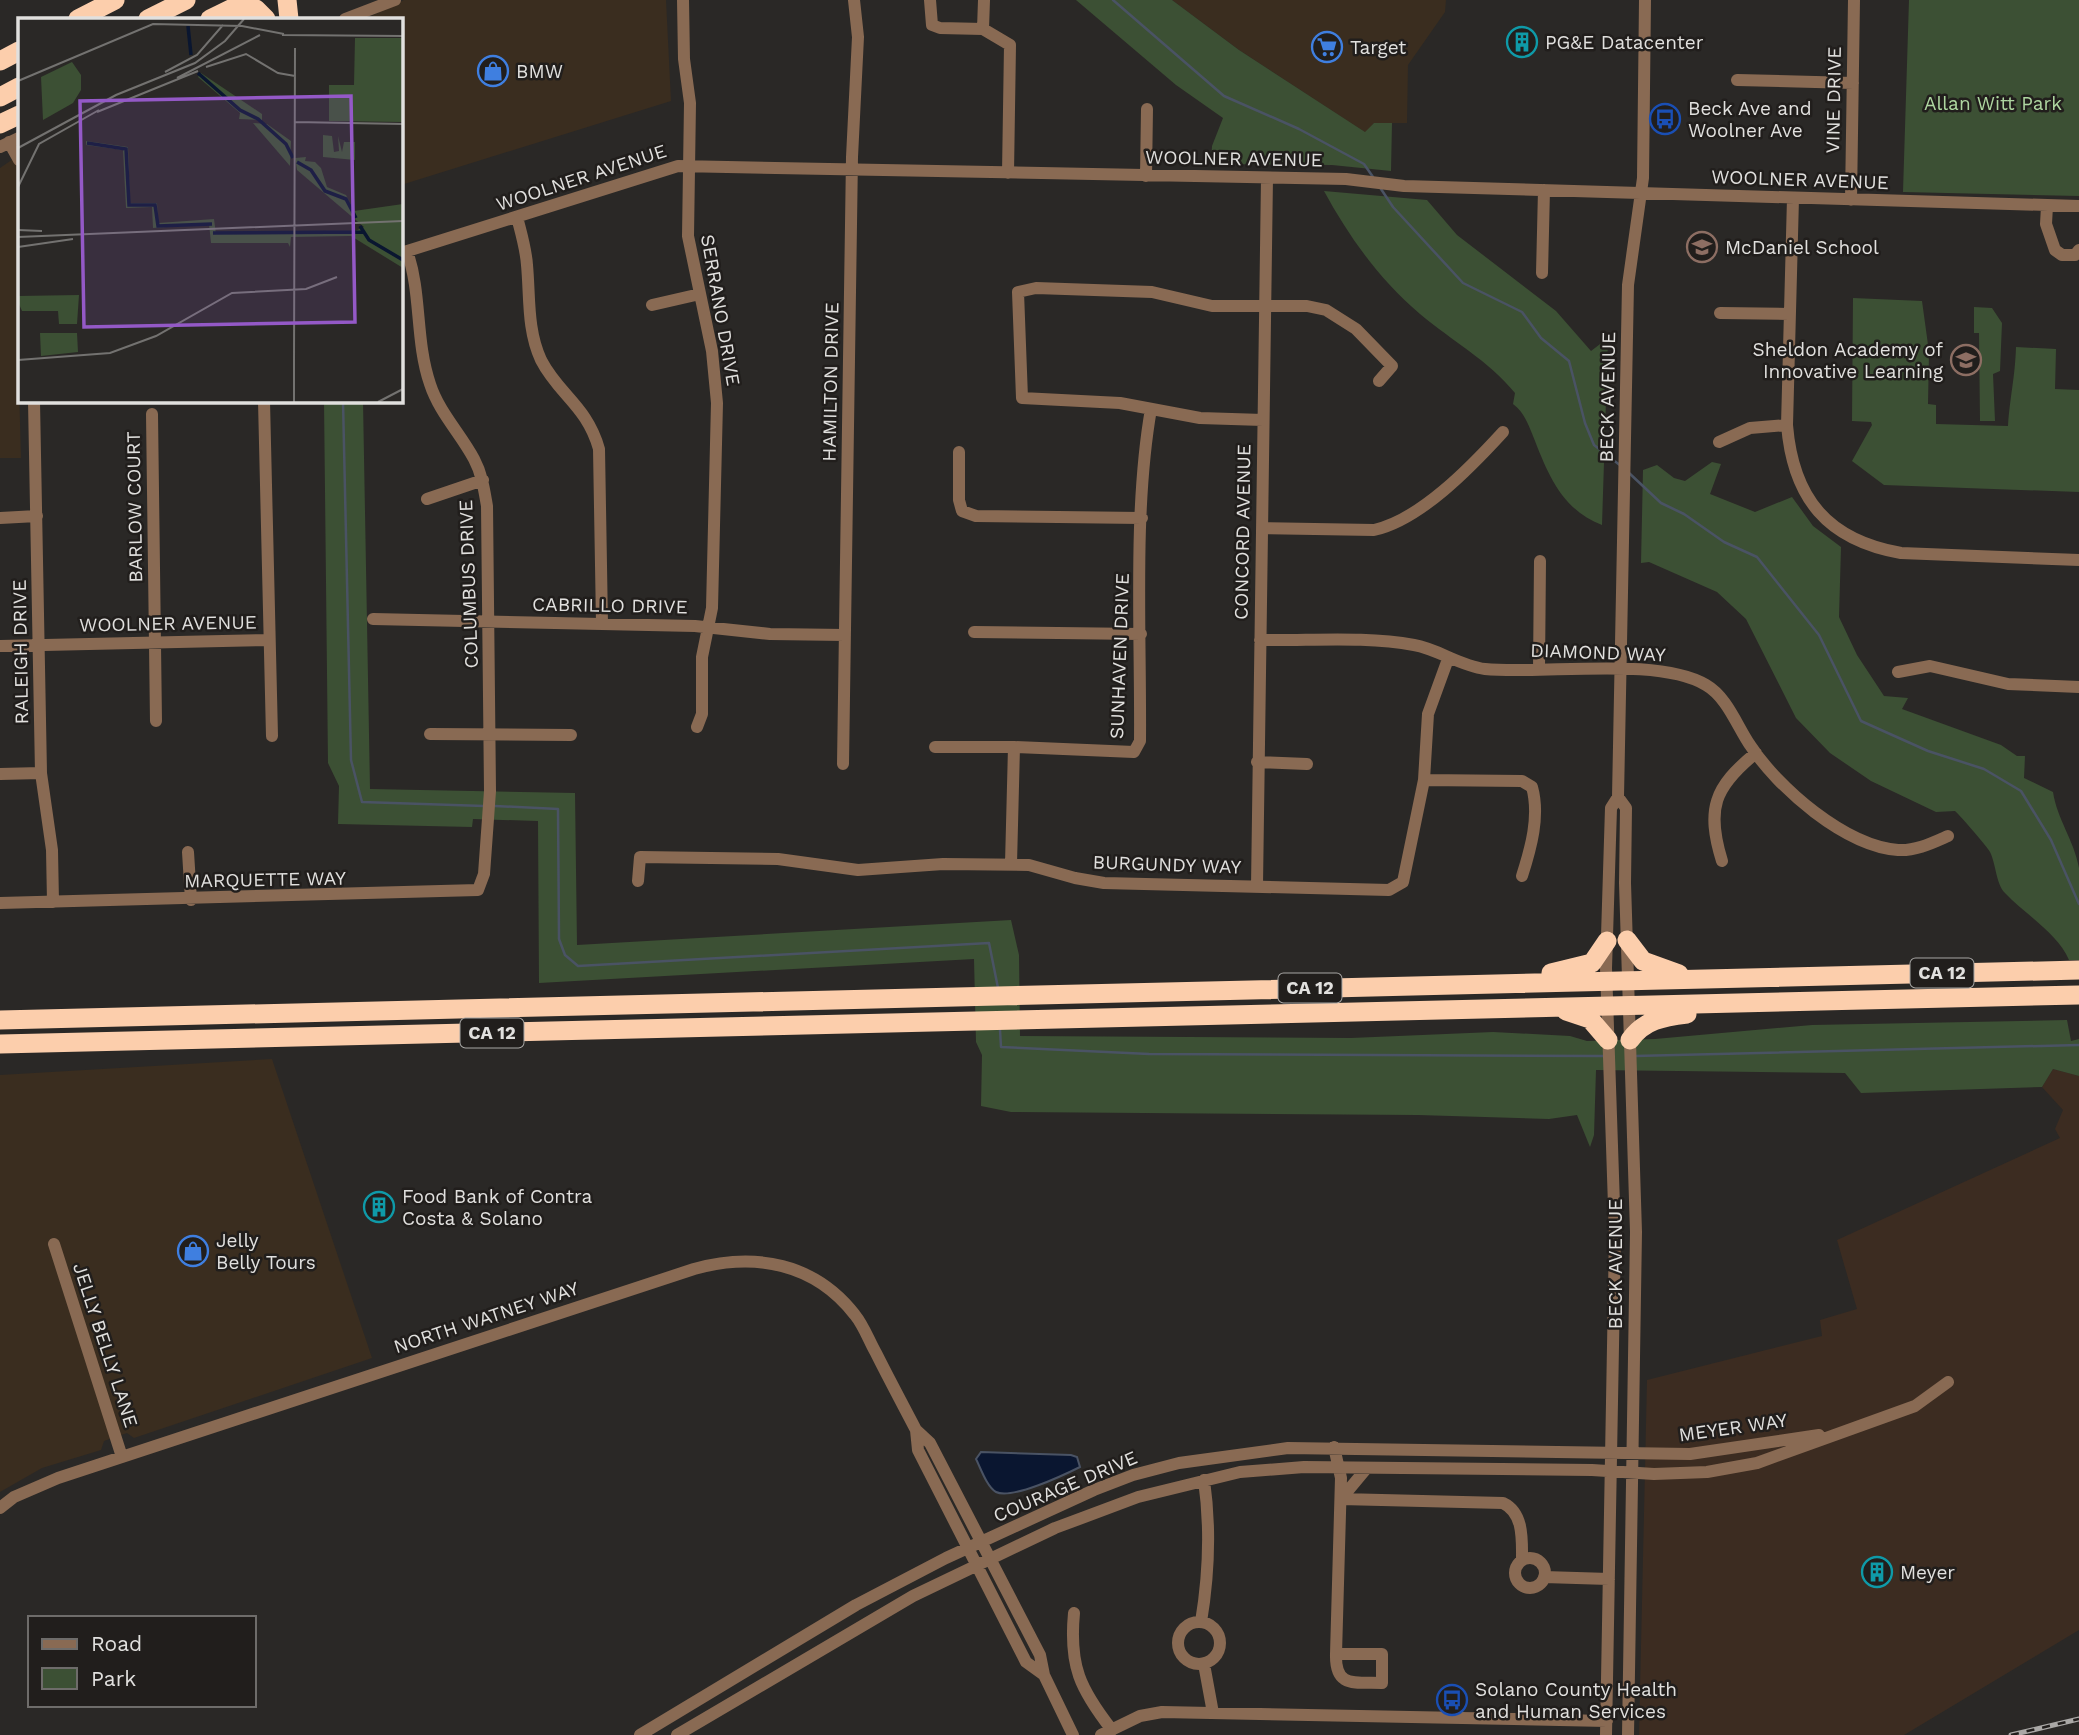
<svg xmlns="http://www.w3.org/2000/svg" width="2079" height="1735" font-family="'Work Sans',sans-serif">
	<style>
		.commercial { fill: #3a2d1f }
		.industrial { fill: #3c2c21 }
		.green { fill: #3c5034 }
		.water { fill: #0a1630; stroke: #4a5364; stroke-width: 2 }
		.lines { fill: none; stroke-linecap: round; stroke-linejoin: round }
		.stream { stroke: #4a5364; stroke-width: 2.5 }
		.minor { stroke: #896a53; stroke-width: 12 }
		.highway { stroke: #fcceac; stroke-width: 19 }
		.rail-casing { stroke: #aaa8a6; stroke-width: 5 }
		.rail { stroke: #211e1c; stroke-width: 2.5; stroke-dasharray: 8; stroke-linecap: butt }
		.labels { text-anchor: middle; stroke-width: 5; stroke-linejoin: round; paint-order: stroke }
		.shield { fill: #211e1c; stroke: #a7a6a4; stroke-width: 2 }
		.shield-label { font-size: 18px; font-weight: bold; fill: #e1e0de }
		.poi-label { font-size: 19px; fill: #e1e0de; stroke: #211e1c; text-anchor: start }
		.street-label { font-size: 19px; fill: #e1e0de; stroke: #211e1c }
		.park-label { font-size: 19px; fill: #aed6a0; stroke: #211e1c }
		.inset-river { fill: none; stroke: #0a1630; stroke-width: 3.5 }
		.inset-road { fill: none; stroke: #737270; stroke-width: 2 }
		.view { fill: #9459c7; fill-opacity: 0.15; stroke: #9459c7; stroke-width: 3.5 }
		.inset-edge { fill: none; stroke: #e1e0de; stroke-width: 3.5 }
	</style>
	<rect width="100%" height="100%" fill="#2a2826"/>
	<path class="commercial" d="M404 0H666L671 101 401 185V19H365Z
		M1172 0H1446L1445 12 1408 65 1407 123H1374L1366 133 1239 50Z
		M19 155V313L17 315 21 458H0V168Z
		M272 1059 372 1358 134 1438 127 1433 104 1441 101 1450 42 1468 0 1492V1075Z"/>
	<path class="industrial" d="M2053 1069 2079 1076V1630L1904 1735H1639L1647 1380 1822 1336 1820 1320 1857 1309 1837 1240 2060 1138 2055 1129 2063 1110 2042 1087Z"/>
	<path class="green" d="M1076 0H1172L1239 50 1365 132 1374 123H1392L1391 171 1332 165 1211 164 1212 146 1223 118 1176 85Z
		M1909 0H2079V196L1903 192Z
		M1324 191 1427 200 1457 235 1556 311 1591 351 1608 338 1602 525C1561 509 1548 474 1533 436 1528 424 1524 412 1513 404L1515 393C1488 360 1452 341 1420 314 1379 279 1349 237 1324 191Z
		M1853 298 1922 301 1929 352 1928 404 1936 405V424L2008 426C2010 396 2015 378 2016 347L2056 349 2055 389 2079 390V492L1884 485 1852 461 1872 425 1871 422 1852 421Z
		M1974 307 1992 308 2002 323 2000 371 1993 374 1995 421H1980L1979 333H1974Z
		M324 401H363L370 789 575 793 577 945 1011 920 1019 955 1020 1036 1351 1038 1493 1032 1570 1036 1587 1041 1655 1039 1812 1025 2067 1020 2071 1041 2079 1039V1076L2053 1069 2042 1087 1861 1093 1845 1073 1596 1070 1594 1135 1590 1147 1577 1115 1549 1119 1418 1115 1011 1112 981 1106 982 1055 976 1042 974 959 539 983 538 821 473 819 472 827 338 824 339 786 328 763Z
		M1712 462 1721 464 1710 494 1755 512 1792 497 1813 526 1841 547 1839 617 1857 655 1884 696 1908 698 1902 709 2001 745 2017 756H2025L2024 778 2053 792C2057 819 2074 840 2079 868 2079 896 2079 931 2079 960H2069C2058 934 2026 915 2005 893 1996 884 1996 864 1990 852 1989 849 1959 814 1955 811L1936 812 1871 781 1830 753 1796 718 1746 619 1717 592 1649 562 1641 563 1643 470 1657 465 1674 478 1685 481Z"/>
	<path class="water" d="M981 1452 1071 1455 1077 1457 1080 1467C1064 1475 1011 1500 996 1492 987 1487 981 1469 976 1459Z"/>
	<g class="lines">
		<path class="stream" d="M1113 0 1224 96 1299 129 1364 164 1373 177
			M1381 189 1393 207 1463 283 1522 312 1541 338 1569 361 1585 423 1594 445 1621 466
			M343 401 351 760 362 802 484 806
			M1628 472 1661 503 1684 514 1724 542 1757 557 1819 635 1861 721 1928 751 1984 769 2021 791 2051 840 2079 904
			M495 806 558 809 559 939 565 955 578 966 989 943 998 988
			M1000 1030 1001 1047 1149 1054 1604 1056
			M1635 1056 2079 1045"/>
		<path class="minor" d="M683 0 684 59 690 103 688 236 712 351 717 403 712 608 702 657V714L697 727
			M930 0 932 25 940 28 983 29 1010 45 1008 173
			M345 19 395 0
			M983 29 984 0
			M1737 80 1853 83
			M9 142 19 160
			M0 147 19 138
			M1146 176 1147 109
			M1793 198 1787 425C1793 498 1827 540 1901 553L2079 560
			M1851 200 1854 0
			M2047 206 2046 224 2055 250 2062 255H2075L2079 250
			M517 217C521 233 526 249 527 265 530 297 527 330 541 360 559 395 587 406 599 449L602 623
			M401 253 678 166 1346 179 1404 186 2079 206
			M1542 273 1544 190
			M652 305 700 294
			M1720 313 1789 314
			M34 401 41 773 52 850 53 902
			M264 401 272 736
			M152 414 156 721
			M1263 420 1200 418 1120 403 1022 398 1018 292 1036 288 1152 292 1212 306H1307L1326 310 1356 329 1392 366 1379 381
			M1719 442 1750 428 1787 425
			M959 452V500L962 511 976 516 1142 518
			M427 499 483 480
			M0 518 37 516
			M1262 528 1374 530C1420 520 1471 467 1503 432
			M373 619 695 626 770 634 845 635
			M974 632 1141 634
			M1260 640C1310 641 1365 636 1414 645 1438 649 1460 666 1485 669 1543 675 1657 656 1706 685 1727 697 1737 726 1750 745 1778 788 1845 846 1898 850 1916 851 1932 843 1948 836
			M0 646 268 640
			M1539 669 1540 561
			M1898 672 1930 666 2008 684 2079 687
			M430 734 571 735
			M935 747H1014
			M1257 762 1307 764
			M843 764 852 157 858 37 854 0
			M0 774 41 773
			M1424 780 1522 781 1532 787C1540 816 1531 848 1522 876
			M1618 797 1626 808 1625 883 1636 1232 1628 1735
			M188 852 191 900
			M1722 861C1706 809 1714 787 1756 753
			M1011 864 1014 747 1134 752 1140 741C1141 635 1133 512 1151 409
			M638 881 640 857 778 859 858 870 943 864 1029 865 1075 878 1104 883 1389 890 1403 882 1424 780 1428 714 1448 659
			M1257 886 1267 178
			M0 903 478 890 484 874 490 791 487 506C484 489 482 474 474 459 460 433 439 412 430 384 415 340 422 294 407 251
			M54 1244 122 1457
			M916 1430 918 1450 1026 1662 1044 1675
			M1334 1447 1341 1478 1336 1654C1335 1688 1354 1682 1382 1683V1654H1336
			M1341 1499 1503 1503C1524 1513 1522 1540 1522 1560
			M1341 1499 1366 1469
			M0 1508 14 1497 58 1478 694 1269C755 1252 815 1263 855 1315 864 1326 869 1341 876 1353 889 1379 903 1405 916 1430L930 1443 1040 1655 1044 1675 1073 1735
			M1515 1573a15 15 0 1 1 30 0a15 15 0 1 1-30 0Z
			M1544 1577 1609 1579
			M1074 1613C1069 1666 1080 1689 1112 1730
			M1201 1622C1209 1574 1211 1529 1204 1480
			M1178 1643a21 21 0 1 1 42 0a21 21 0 1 1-42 0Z
			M1204 1664 1213 1713
			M640 1735 856 1605 946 1558 1094 1490 1133 1475 1179 1463 1288 1448 1690 1454 1819 1435
			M677 1735 913 1596 1055 1528 1138 1497 1240 1472 1304 1467 1592 1470 1654 1474 1707 1472 1757 1463 1915 1406 1948 1382
			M1101 1735 1140 1716 1162 1712 1607 1721
			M1606 1735 1615 1235 1606 968 1611 808 1618 797 1628 285 1643 178 1645 0"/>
		<path class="highway" d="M287 0 289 19
			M234 9H256L266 19
			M78 19 115 0
			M148 19 186 0
			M210 19 249 0
			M0 61 19 51
			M0 97 19 87
			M0 124 19 115
			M1627 940 1643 961 1679 974
			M1551 973 1592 963 1607 941
			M1566 1011 1590 1019 1608 1040
			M0 1020 2079 970
			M1630 1040C1644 1020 1663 1017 1687 1014
			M0 1044 2079 995"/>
		<g class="rail-casing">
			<path id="rail" d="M2011 1735 2079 1719"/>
		</g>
		<use href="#rail" class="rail"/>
	</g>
	<defs>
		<g id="building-ring" transform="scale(1.575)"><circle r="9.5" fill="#211e1c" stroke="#0f9aa8" stroke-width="1.5"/><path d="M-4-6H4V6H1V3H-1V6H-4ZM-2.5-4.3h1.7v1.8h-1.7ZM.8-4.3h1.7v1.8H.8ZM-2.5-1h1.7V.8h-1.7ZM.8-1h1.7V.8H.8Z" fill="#0f9aa8"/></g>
		<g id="supermarket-ring" transform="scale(1.575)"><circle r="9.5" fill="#211e1c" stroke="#3f7fe0" stroke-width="1.5"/><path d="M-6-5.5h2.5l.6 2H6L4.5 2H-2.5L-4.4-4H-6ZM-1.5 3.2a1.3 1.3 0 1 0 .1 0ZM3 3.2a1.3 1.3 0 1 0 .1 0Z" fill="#3f7fe0"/></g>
		<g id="shop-ring" transform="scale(1.575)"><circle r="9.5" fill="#211e1c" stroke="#3f7fe0" stroke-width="1.5"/><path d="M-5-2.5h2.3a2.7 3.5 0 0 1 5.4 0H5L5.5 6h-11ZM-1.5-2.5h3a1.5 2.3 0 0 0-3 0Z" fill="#3f7fe0"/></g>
		<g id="bus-ring" transform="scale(1.575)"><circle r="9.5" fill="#211e1c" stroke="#1a4fb4" stroke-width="1.5"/><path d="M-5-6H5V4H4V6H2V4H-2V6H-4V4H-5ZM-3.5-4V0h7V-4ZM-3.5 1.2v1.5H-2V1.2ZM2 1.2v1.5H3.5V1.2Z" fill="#1a4fb4"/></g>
		<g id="school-ring" transform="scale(1.575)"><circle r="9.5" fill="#211e1c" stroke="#8d6e63" stroke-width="1.5"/><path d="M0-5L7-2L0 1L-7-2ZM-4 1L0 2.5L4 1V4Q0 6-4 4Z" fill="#8d6e63"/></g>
	</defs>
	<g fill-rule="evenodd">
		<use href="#building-ring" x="1522" y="42"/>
		<use href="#supermarket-ring" x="1327" y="47"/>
		<use href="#shop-ring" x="493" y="71"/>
		<use href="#bus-ring" x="1665" y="119"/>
		<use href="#school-ring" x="1702" y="247"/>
		<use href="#school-ring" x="1966" y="360"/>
		<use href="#building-ring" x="379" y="1207"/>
		<use href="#shop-ring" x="193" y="1251"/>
		<use href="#building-ring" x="1877" y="1572"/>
		<use href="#bus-ring" x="1452" y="1700"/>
	</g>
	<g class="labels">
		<g class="shield">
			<rect x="1910.5" y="958.5" width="63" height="29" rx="5"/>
			<rect x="1278.5" y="973.5" width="63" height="29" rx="5"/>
			<rect x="460.5" y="1018.5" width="63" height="29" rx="5"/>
		</g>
		<g class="shield-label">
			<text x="1942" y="979">CA 12</text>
			<text x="1310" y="994">CA 12</text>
			<text x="492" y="1039">CA 12</text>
		</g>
		<g class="poi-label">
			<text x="1545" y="49">PG&amp;E Datacenter</text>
			<text x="1350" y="54">Target</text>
			<text x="516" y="78">BMW</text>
			<text x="1688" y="115">Beck Ave and<tspan x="1688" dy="22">Woolner Ave</tspan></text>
			<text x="1725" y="254">McDaniel School</text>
			<text x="1943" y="356" text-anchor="end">Sheldon Academy of<tspan x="1943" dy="22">Innovative Learning</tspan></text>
			<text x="402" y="1203">Food Bank of Contra<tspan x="402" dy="22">Costa &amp; Solano</tspan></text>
			<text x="216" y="1247">Jelly<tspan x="216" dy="22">Belly Tours</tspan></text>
			<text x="1900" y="1579">Meyer</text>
			<text x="1475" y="1696">Solano County Health<tspan x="1475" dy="22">and Human Services</tspan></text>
		</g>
		<g class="street-label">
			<text transform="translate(1833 100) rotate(-89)" y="7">VINE DRIVE</text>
			<text transform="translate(1234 158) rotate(1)" y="7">WOOLNER AVENUE</text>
			<text transform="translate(581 177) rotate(-18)" y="7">WOOLNER AVENUE</text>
			<text transform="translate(1800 179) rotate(2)" y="7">WOOLNER AVENUE</text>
			<text transform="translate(721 310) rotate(80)" y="7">SERRANO DRIVE</text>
			<text transform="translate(830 382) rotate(-89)" y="7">HAMILTON DRIVE</text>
			<text transform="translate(1607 397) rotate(-89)" y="7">BECK AVENUE</text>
			<text transform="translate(134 507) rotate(-91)" y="7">BARLOW COURT</text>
			<text transform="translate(1242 532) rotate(-89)" y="7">CONCORD AVENUE</text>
			<text transform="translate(468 584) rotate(-92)" y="7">COLUMBUS DRIVE</text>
			<text transform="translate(610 605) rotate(1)" y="7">CABRILLO DRIVE</text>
			<text transform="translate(168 623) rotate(-1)" y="7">WOOLNER AVENUE</text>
			<text transform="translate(20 652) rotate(-91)" y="7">RALEIGH DRIVE</text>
			<text transform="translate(1598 652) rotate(2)" y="7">DIAMOND WAY</text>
			<text transform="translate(1119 656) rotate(-88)" y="7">SUNHAVEN DRIVE</text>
			<text transform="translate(1167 864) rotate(2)" y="7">BURGUNDY WAY</text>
			<text transform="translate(265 879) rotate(-1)" y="7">MARQUETTE WAY</text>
			<text transform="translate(1615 1264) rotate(-90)" y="7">BECK AVENUE</text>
			<text transform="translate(486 1317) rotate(-18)" y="7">NORTH WATNEY WAY</text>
			<text transform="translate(106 1345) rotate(72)" y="7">JELLY BELLY LANE</text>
			<text transform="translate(1733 1427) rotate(-8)" y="7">MEYER WAY</text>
			<text transform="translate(1065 1486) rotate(-23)" y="7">COURAGE DRIVE</text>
		</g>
		<g class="park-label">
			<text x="1993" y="110">Allan Witt Park</text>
		</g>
	</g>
	<g transform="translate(18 18)">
		<rect width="385" height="385" fill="#2a2826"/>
		<path d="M337 20H385V104L311 103V67H336ZM54 44 63 57V72L55 85 25 102 23 59ZM183 55 244 96V102L221 101 222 95 180 59ZM235 105 249 106 273 123 272 148ZM305 117 314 118 316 134 321 133 320 118 324 134 326 124H337V142L305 139ZM68 123 110 129 112 185H139L140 205 196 201 198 216 335 214 346 209 279 152 277 140 288 139 287 143 297 144 303 150 309 169 328 177 336 193 385 186V250L333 218 273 219 272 229 270 225H193L191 206 135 210 134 189 108 190 105 132 68 127ZM61 277 59 306H41L40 293H4L0 284V278ZM22 315H59L60 334 23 338Z" fill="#3c5034"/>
		<path class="inset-river" d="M170 8 173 37M180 55 222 92 240 101 268 126 275 140M69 125 108 131 111 187H137L140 208 194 206M279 144 293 152 307 173 328 181 338 200M342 208 351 222 385 242M195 215 345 214"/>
		<path class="inset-road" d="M264 17 385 18M188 49 228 36 260 55 277 58M147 54 179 37 205 7M159 60 242 17M0 63 135 6 224 8 266 16M79 94 180 53M277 104 385 106M0 130 98 77 177 45 207 23 226 1M0 169 21 126 81 92M0 212 24 213M0 219 385 203M0 229 55 221M0 342 92 335 138 318 214 275 288 271 319 259M276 343 277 30M276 384V343M360 384 385 371"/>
		<path class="view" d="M333 78 337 304 66 309 62 83Z"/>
		<rect width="385" height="385" class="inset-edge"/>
	</g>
	<rect x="28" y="1616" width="228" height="91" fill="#211e1c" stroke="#6e6c6a" stroke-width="2"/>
	<rect x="42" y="1639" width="35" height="10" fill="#896a53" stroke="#6e6c6a" stroke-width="2"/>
	<text x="91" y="1651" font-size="21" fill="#e1e0de">Road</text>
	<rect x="42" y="1668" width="35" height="21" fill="#3c5034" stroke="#6e6c6a" stroke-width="2"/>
	<text x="91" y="1686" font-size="21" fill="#e1e0de">Park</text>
</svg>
